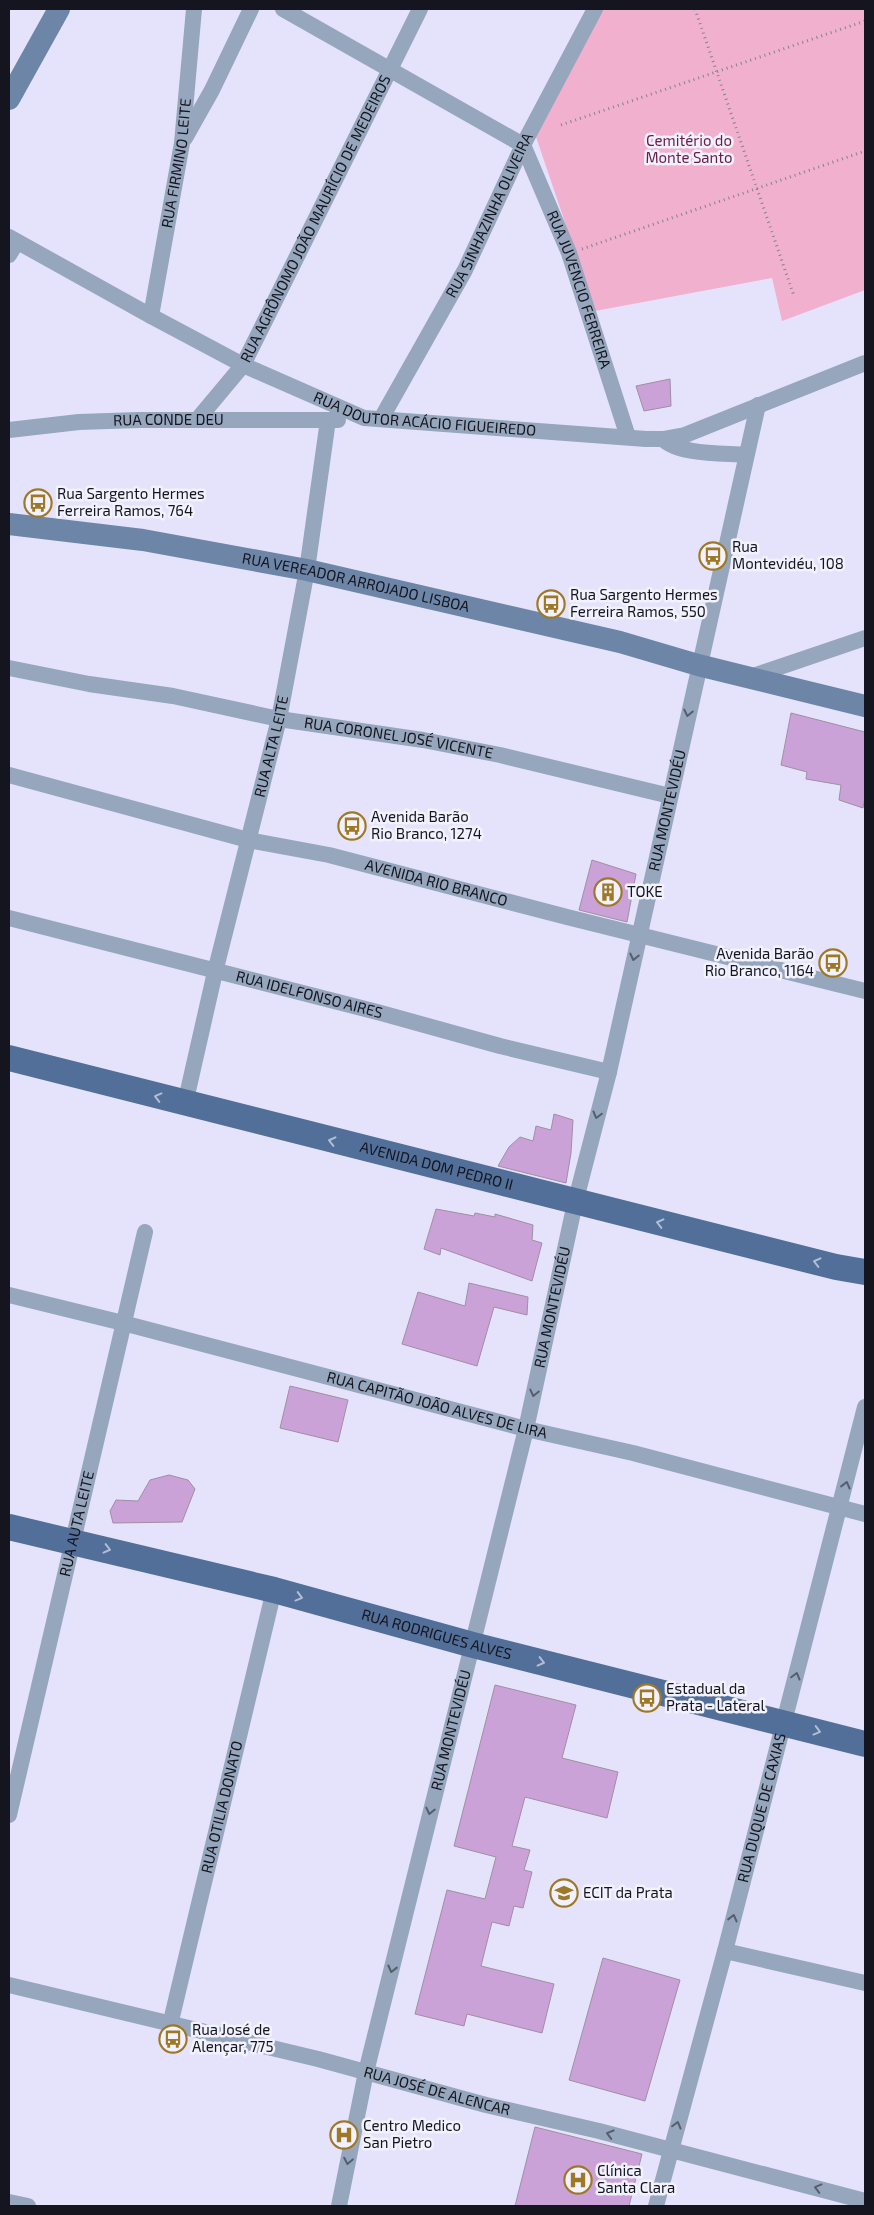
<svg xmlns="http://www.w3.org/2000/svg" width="874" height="2215" font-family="'Exo 2',sans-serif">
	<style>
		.green { fill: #f2b0cf }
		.building { fill: #cba2d7; stroke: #a08ea5 }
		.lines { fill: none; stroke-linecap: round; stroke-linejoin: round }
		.path { stroke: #828293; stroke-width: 3; stroke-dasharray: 1 4; stroke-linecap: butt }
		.street { stroke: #95a6bd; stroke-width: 16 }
		.secondary { stroke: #6d86a8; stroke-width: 22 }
		.primary { stroke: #516f98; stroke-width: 26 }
		.oneway { stroke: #555e6e }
		.oneway2 { stroke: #b2bed5 }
		.labels { text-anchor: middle; stroke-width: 5; stroke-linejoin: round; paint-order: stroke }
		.park-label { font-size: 15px; fill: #681d47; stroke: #f2f2fe }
		.street-label { font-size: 15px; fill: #15151f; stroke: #f2f2fe }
		.poi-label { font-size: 15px; fill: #15151f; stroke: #f2f2fe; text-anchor: start }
	</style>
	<rect width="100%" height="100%" fill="#e4e3fb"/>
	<path class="green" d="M589 9H865V290L782 321 772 278 595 311 533 128Z"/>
	<path class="building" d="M670 379 671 406 644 411 636 386Z
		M791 713 865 732V797L863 808 839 800 841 785 806 779 807 772 781 765Z
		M592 860 636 874 627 922 579 910Z
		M554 1114 573 1120 571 1153 566 1183 498 1166 509 1147 520 1137 533 1141 536 1126 551 1130Z
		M436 1209 474 1216 475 1213 495 1217V1214L533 1225 532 1240 542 1243 532 1281 441 1248 440 1255 424 1249Z
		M469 1283 528 1297 527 1315 494 1307 477 1366 402 1344 418 1292 465 1306Z
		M290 1386 348 1400 338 1442 280 1428Z
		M169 1475 188 1480 195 1489 182 1522 113 1523 110 1511 116 1500 138 1501 150 1480Z
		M495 1685 576 1705 562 1758 618 1772 607 1818 525 1797 512 1846 530 1850 524 1870 532 1872 523 1908 514 1906 509 1926 492 1922 481 1966 554 1984 542 2033 467 2014 464 2026 415 2014 447 1890 485 1899 496 1857 454 1846Z
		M603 1958 680 1980 645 2101 569 2080Z
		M535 2127 642 2154 629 2206H515Z"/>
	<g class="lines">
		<path class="path" d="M695 9 794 296
			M561 125 865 21
			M582 249 865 151"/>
		<g class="street">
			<path id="s1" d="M283 9 523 145 569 253 628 437"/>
			<path d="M185 138 212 90 251 9"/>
			<path id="s2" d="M9 237 151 316 243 365 364 418 646 439H663L685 435 865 363"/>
			<path d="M9 255 17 242"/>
			<path id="s3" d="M151 316 182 143 194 9"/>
			<path id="s4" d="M381 419 465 270 523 145 595 9"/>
			<path id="s5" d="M197 420 243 365 420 9"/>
			<path id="s6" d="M9 430 79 422 139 420H338"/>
			<path d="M663 439C678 455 725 453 746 455"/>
			<path id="s7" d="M9 668 89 684 173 696 279 719 423 740 500 755 670 796"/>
			<path d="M750 677 865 638"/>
			<path id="s8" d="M9 775 248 840 329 855 567 917 865 991"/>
			<path id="s9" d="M9 918 381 1013 500 1046 609 1072"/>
			<path id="s10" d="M185 1104 215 972 279 719 307 570 328 420"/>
			<path id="s11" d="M9 1295 123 1323 526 1429 633 1453 865 1514"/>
			<path id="s12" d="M9 1815 145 1232"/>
			<path d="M725 1951 865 1983"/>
			<path id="s13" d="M9 1985 318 2059 486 2105 599 2131 865 2201"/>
			<path id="s14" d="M170 2025 274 1590"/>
			<path d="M9 2202 28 2206"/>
			<path id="s15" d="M339 2206 366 2072 526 1429 575 1203 609 1072 758 405"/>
			<path id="s16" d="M656 2206 725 1951 865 1407"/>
		</g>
		<g class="secondary">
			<path d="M9 99 59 9"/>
			<path id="s17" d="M9 524 143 540 307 570 620 642 698 665 865 706"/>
		</g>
		<g class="primary">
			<path id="s18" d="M9 1058 836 1267 865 1272"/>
			<path id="s19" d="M9 1527 274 1590 473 1645 865 1744"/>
		</g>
	</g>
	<defs><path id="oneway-chevron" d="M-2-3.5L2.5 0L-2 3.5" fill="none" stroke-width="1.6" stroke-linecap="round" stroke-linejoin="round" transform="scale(1.25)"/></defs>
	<g class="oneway">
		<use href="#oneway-chevron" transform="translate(688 713) rotate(102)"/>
		<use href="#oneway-chevron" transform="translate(634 957) rotate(103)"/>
		<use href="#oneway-chevron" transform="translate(597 1115) rotate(105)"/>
		<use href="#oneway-chevron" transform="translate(534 1393) rotate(103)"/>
		<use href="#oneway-chevron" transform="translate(846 1485) rotate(-76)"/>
		<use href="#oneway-chevron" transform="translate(796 1676) rotate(-75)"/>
		<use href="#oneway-chevron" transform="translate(430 1811) rotate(103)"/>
		<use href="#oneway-chevron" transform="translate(733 1918) rotate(-76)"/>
		<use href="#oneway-chevron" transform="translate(392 1969) rotate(104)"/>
		<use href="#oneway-chevron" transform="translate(677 2125) rotate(-75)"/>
		<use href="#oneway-chevron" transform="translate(610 2134) rotate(-164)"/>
		<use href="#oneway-chevron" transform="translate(348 2161) rotate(101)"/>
		<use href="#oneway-chevron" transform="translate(818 2188) rotate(-165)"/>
	</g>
	<g class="oneway2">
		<use href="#oneway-chevron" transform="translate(158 1097) rotate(-165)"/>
		<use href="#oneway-chevron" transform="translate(332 1141) rotate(-166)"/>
		<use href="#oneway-chevron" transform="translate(660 1223) rotate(-166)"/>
		<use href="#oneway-chevron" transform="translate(817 1262) rotate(-166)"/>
		<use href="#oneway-chevron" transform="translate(107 1549) rotate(14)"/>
		<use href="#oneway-chevron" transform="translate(299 1597) rotate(15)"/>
		<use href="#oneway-chevron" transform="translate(541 1662) rotate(14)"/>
		<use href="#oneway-chevron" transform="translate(817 1731) rotate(15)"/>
	</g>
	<defs>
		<g id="bus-ring" transform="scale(1.4375)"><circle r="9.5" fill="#f2f2fe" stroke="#9e7825" stroke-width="1.5"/><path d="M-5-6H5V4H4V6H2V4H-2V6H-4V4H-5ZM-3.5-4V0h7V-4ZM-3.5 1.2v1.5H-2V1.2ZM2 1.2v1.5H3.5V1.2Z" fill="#9e7825"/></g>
		<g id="building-ring" transform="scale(1.4375)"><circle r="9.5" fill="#f2f2fe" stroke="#9e7825" stroke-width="1.5"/><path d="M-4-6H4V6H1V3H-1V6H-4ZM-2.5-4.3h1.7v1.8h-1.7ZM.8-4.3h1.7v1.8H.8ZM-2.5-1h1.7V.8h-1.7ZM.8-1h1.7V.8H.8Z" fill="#9e7825"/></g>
		<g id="school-ring" transform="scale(1.4375)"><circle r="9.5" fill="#f2f2fe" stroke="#9e7825" stroke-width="1.5"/><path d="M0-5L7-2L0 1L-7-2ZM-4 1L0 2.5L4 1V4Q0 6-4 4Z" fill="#9e7825"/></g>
		<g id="hospital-ring" transform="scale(1.4375)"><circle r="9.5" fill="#f2f2fe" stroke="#9e7825" stroke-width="1.5"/><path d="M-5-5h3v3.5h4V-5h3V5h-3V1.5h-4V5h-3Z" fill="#9e7825"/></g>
	</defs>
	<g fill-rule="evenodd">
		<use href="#bus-ring" x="38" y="503"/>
		<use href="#bus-ring" x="713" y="556"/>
		<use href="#bus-ring" x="551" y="604"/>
		<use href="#bus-ring" x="352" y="826"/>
		<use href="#building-ring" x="608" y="892"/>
		<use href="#bus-ring" x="833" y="963"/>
		<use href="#bus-ring" x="647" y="1698"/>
		<use href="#school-ring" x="564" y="1893"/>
		<use href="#bus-ring" x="173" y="2039"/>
		<use href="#hospital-ring" x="344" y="2135"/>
		<use href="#hospital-ring" x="578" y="2180"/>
	</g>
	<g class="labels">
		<g class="park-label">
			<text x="689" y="146">Cemitério do<tspan x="689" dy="17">Monte Santo</tspan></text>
		</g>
		<g class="street-label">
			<text dy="5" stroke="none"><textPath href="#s3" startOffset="155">RUA FIRMINO LEITE</textPath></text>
			<text dy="5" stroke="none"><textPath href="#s4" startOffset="231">RUA SINHAZINHA OLIVEIRA</textPath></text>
			<text dy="5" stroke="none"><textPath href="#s5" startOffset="235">RUA AGRÔNOMO JOÃO MAURÍCIO DE MEDEIROS</textPath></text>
			<text dy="5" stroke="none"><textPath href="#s1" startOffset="431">RUA JUVENCIO FERREIRA</textPath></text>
			<text dy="5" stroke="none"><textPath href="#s2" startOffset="458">RUA DOUTOR ACÁCIO FIGUEIREDO</textPath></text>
			<text dy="5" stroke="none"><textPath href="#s6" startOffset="160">RUA CONDE DEU</textPath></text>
			<text dy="5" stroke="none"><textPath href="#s17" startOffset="352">RUA VEREADOR ARROJADO LISBOA</textPath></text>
			<text dy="5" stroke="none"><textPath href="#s7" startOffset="396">RUA CORONEL JOSÉ VICENTE</textPath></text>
			<text dy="5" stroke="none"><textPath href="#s10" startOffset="368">RUA ALTA LEITE</textPath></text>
			<text dy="5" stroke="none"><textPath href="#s15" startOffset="1434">RUA MONTEVIDÉU</textPath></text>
			<text dy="5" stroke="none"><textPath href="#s8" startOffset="441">AVENIDA RIO BRANCO</textPath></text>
			<text dy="5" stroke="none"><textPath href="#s9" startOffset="310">RUA IDELFONSO AIRES</textPath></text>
			<text dy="5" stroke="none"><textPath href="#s18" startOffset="441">AVENIDA DOM PEDRO II</textPath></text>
			<text dy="5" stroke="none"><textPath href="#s15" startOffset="924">RUA MONTEVIDÉU</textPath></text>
			<text dy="5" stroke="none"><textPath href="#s11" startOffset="442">RUA CAPITÃO JOÃO ALVES DE LIRA</textPath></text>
			<text dy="5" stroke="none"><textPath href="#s12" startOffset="299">RUA AUTA LEITE</textPath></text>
			<text dy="5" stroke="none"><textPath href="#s19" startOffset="441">RUA RODRIGUES ALVES</textPath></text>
			<text dy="5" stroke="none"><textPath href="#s15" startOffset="489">RUA MONTEVIDÉU</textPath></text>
			<text dy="5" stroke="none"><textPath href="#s14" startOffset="224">RUA OTILIA DONATO</textPath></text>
			<text dy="5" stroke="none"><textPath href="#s16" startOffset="412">RUA DUQUE DE CAXIAS</textPath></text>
			<text dy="5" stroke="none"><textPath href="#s13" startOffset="441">RUA JOSÉ DE ALENCAR</textPath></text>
		</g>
		<g class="poi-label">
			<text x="57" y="499">Rua Sargento Hermes<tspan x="57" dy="17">Ferreira Ramos, 764</tspan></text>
			<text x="732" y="552">Rua<tspan x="732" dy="17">Montevidéu, 108</tspan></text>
			<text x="570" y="600">Rua Sargento Hermes<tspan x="570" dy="17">Ferreira Ramos, 550</tspan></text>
			<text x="371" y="822">Avenida Barão<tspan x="371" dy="17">Rio Branco, 1274</tspan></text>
			<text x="627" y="897">TOKE</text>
			<text x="814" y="959" text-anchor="end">Avenida Barão<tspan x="814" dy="17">Rio Branco, 1164</tspan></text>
			<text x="666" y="1694">Estadual da<tspan x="666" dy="17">Prata - Lateral</tspan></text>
			<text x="583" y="1898">ECIT da Prata</text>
			<text x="192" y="2035">Rua José de<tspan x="192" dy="17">Alençar, 775</tspan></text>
			<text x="363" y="2131">Centro Medico<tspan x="363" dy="17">San Pietro</tspan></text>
			<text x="597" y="2176">Clínica<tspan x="597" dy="17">Santa Clara</tspan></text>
		</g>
	</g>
	<rect width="874" height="2215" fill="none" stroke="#15151f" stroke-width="20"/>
</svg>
